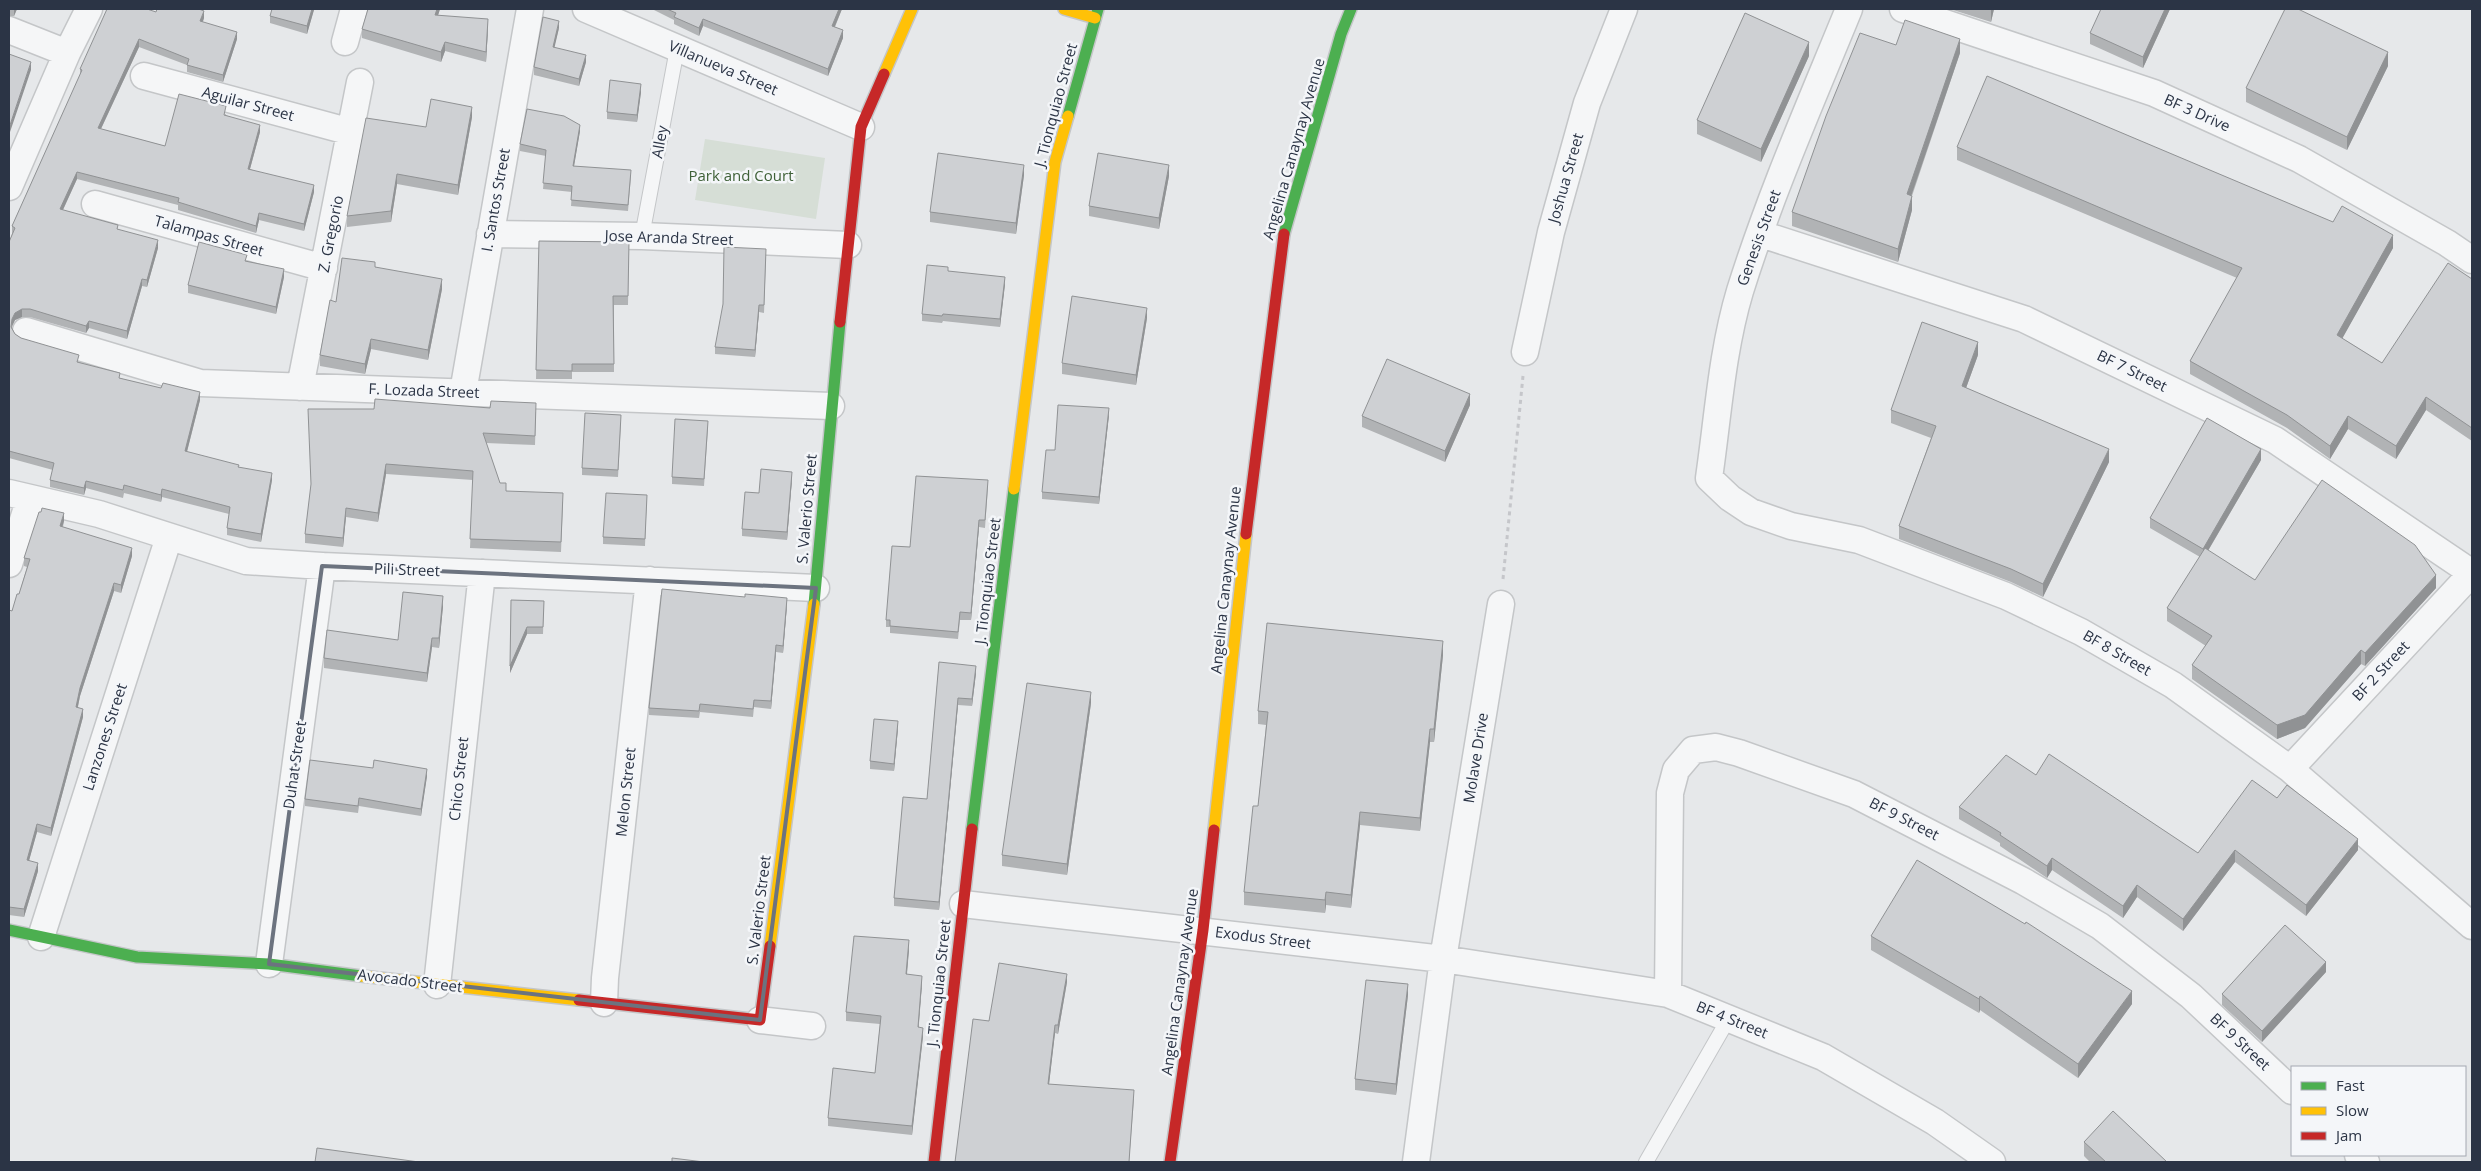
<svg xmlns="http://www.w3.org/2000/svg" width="2481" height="1171" font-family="'Open Sans',sans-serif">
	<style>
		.green { fill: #d6ded6 }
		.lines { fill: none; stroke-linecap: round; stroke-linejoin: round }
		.lane-casing { stroke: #c4c6c8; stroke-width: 16 }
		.street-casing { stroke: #c4c6c8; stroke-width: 29 }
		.fast-casing { stroke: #c4c6c8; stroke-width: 14 }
		.slow-casing { stroke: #c4c6c8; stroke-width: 14 }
		.jam-casing { stroke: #c4c6c8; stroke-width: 14 }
		.path { stroke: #c5c6ca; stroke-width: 3; stroke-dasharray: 4 4; stroke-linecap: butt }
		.lane { stroke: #f5f6f7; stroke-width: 14 }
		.street { stroke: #f5f6f7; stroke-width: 26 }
		.fast { stroke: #4caf50; stroke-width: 11 }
		.slow { stroke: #ffc107; stroke-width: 11 }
		.jam { stroke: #c62828; stroke-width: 11 }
		.wall { fill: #b1b3b5 }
		.shaded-wall { fill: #909294 }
		.building { fill: #ced0d3; stroke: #909294 }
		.marked { fill: none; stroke: #6c737f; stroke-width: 4; stroke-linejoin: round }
		.labels { text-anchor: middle; stroke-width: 5; stroke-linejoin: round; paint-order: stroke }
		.street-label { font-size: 15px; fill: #2b3445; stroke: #f4f6f9 }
		.park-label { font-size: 15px; fill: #3f6138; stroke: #f4f6f9 }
	</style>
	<rect width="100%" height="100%" fill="#e6e8ea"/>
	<path class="green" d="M705 139 825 158 816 219 695 200Z"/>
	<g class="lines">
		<g class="lane-casing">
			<path id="lane" d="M642 236 677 49
				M1646 1162 1729 1018"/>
		</g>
		<g class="street-casing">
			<path id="street" d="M586 9 861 127
				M1849 9C1811 102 1770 195 1740 291 1722 351 1718 416 1709 478L1730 498 1751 512 1791 526 1859 540 2006 596 2081 632 2173 685 2290 769 2472 926
				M1903 9 2154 93 2299 159 2447 243 2472 260
				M9 30 67 53 89 9
				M345 42 354 9
				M144 76 351 132
				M9 187 67 53
				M95 204 324 268
				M490 234 642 236 848 245
				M1761 234 2024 319 2275 440 2472 573 2290 769
				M26 331 200 383 831 406
				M1525 352 1551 232 1587 103 1624 9
				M300 387 360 82
				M463 392 530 9
				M9 493 99 514 246 561 322 566 816 588
				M9 564 30 498
				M963 904 1443 959 1668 994 1823 1057 1935 1122 1992 1162
				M41 937 169 537
				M269 964 322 566
				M437 985 482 573
				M1668 994 1670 793 1676 770 1693 750 1716 747 1739 753 1854 794 2023 881 2100 926 2191 996 2292 1091
				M604 1003 605 978 649 580
				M760 1020 812 1026
				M2358 1155 2366 1162
				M1416 1162 1443 959 1501 604"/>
		</g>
		<g class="fast-casing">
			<path id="fast" d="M1068 116 1098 9
				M1284 234 1341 34 1351 9
				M814 604 840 322
				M972 829 1014 489
				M9 930 137 957 269 964 361 976"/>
		</g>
		<g class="slow-casing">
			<path id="slow" d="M1064 9 1095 18
				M884 74 912 9
				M1014 489 1055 162 1068 116
				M1214 830 1246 534
				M770 946 814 604
				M361 976 579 1000"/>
		</g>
		<g class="jam-casing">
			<path id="jam" d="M840 322 861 127 884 74
				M1246 534 1284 234
				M579 1000 760 1020 770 946
				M934 1162 972 829
				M1170 1162 1203 930 1214 830"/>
		</g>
		<path class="path" d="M1503 579 1523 376"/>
		<use href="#lane" class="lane"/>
		<use href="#street" class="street"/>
		<use href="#fast" class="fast"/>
		<use href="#slow" class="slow"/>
		<use href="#jam" class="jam"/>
	</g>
	<path class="wall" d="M9 9H17L14 16H9Z
		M314 9 307 34 270 23V16Z
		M440 9 438 15 488 29 486 62 445 51 441 62 362 38V29Z
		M652 9H842L835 27 843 38 828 76 703 26 699 36 674 24V20Z
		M1950 9H1994L1991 22Z
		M2170 9 2143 68 2090 44V33Z
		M156 12 204 18 203 22 237 39 223 82 187 72V65L139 47 101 129 165 146 226 114V115L260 132 250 169 314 192 304 231 259 220 256 233 178 210V205L77 179 63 210 118 229 158 248 147 287 142 286 127 339 89 328 86 333 30 317H22L15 320 12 327 15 334 21 338 79 362 120 378 200 400 187 452 239 467 272 480 261 542 227 535V528L229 514 162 497 161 502 124 493 123 498 86 488 84 495 50 487V480L53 470 9 458V242L12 234V226L80 75V69Z
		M559 28 554 47 586 62 579 86 534 75V67Z
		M1896 45 1960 53 1912 196V210L1898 262 1792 226V212Z
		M1809 56 1761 162 1697 134V120Z
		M2388 66 2347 150 2246 102V88Z
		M641 92 637 122 607 119V112Z
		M472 117 458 195 397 184 391 222 347 227V216L426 127Z
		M580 131 574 166 631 176 628 211 571 206 572 192 543 189 546 156 520 151V144Z
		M1957 147 2393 248 2342 338 2382 363 2472 279V441L2426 410 2396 459 2348 429 2330 459 2287 428 2190 374V361L2237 278 1957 160Z
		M1024 175 1016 234 930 222V212Z
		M1169 176 1159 229 1089 216V206Z
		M539 241 629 242 628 305H614V372H572V379H536Z
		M766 256 764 313 759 312 755 357 715 354V347Z
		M247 261 284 277 276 314 188 293V285Z
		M375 267 442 289 428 360 371 349 365 374 320 366V355L336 302Z
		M948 271 1005 284 1000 327 943 321 942 323 922 321V314Z
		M1147 318 1136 385 1062 374V363Z
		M1978 355 1966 388 2109 462 2043 597 2011 582 1899 539V526L1931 438 1891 423V410Z
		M1470 405 1445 462 1362 427V416Z
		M536 412 535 445 486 443 500 483 506 491 563 502 561 552 470 548 473 480 386 474 378 522 346 517 343 547 305 543V534L311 487Z
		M1109 415 1099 504 1042 499V492Z
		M621 422 618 477 582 475V468Z
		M708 428 704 486 672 484V477Z
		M2261 460 2208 551 2255 580 2436 588 2365 666 2361 664 2305 728 2277 739 2192 679V665L2206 646 2167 621V608L2200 557 2150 528V518Z
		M792 479 787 540 742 536V529Z
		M988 487 985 528 979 527 971 620H960L958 639 890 633V627H886V620L910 547Z
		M647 495 645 546 603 544V537Z
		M41 512 64 521 63 527 132 556 121 593 114 591 80 696 78 707 83 717 51 836 37 832 29 860 38 871 24 917 9 915V610L12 611 19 594 27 567 24 566V558Z
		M511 600 544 601 543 634H527L510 673Z
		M787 605 783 653 776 652 771 709 754 707 753 717 700 712 699 718 649 715V708Z
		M443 606 439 648 432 647 427 682 324 668V658L398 640Z
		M1443 655 1434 742H1430L1420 831 1360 825 1351 908 1326 905 1325 913 1244 905V892L1258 806 1266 725 1258 724V711Z
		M939 662 976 673 972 706 958 705 939 910 894 906V898L927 799Z
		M1091 703 1067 875 1002 866V855Z
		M898 728 894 771 870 769V761Z
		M2036 775 2198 853 2277 798 2358 850 2306 916 2235 862 2183 931 2137 897 2123 918 2052 870 2047 878 2000 846V843L1959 819V807Z
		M427 776 421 816 359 806 358 813 305 806V799Z
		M1871 936 2132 1004 2078 1078 1980 1010 1979 1013 1871 950Z
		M909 949 907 975 922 984 918 1028 923 1036 912 1135 828 1126V1118L875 1073 880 1024 846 1021V1012Z
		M2326 972 2262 1042 2222 1005V994Z
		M1067 982 1058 1034 1055 1033 1049 1084 1134 1099 1129 1162H955L989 1021Z
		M1408 995 1396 1095 1355 1090V1079Z
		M2084 1142 2167 1162H2090L2084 1156Z"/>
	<path class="shaded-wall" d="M14 9H17L14 16Z
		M312 9H314V10L307 34V26Z
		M437 9H440L435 25V15Z
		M839 9H842L832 33V26Z
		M1991 9H1994L1991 22Z
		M2165 9H2170L2143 68V57Z
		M204 11V18L200 28V21Z
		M488 19V29L486 62V52Z
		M703 19V26L699 36V28Z
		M559 21V28L553 54V47Z
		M843 30V38L828 76V69Z
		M237 32V39L223 82V75Z
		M139 39V47L98 135V128Z
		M1960 39V53L1907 208V194Z
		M445 42V51L441 62V52Z
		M1809 42V56L1761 162V149Z
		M2388 52V66L2347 150V137Z
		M586 55V62L579 86V79Z
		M31 62V70L9 135V128Z
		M641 84V92L637 122V115Z
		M472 107V117L458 195V185Z
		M260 125V132L248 176V169Z
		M580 125V131L573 172V166Z
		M1024 165V175L1016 234V223Z
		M1169 165V176L1159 229V218Z
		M77 172V179L60 216V209Z
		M397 174V184L391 222V211Z
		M314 185V192L304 231V224Z
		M1912 196V210L1898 262V249Z
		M259 213V220L256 233V226Z
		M2393 235V248L2337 348V335Z
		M158 240V248L147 287V280Z
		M284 269V277L276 314V307Z
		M1005 277V284L1000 327V319Z
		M142 279V286L127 339V331Z
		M442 279V289L428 360V350Z
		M759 305V312L755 357V350Z
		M1147 308V318L1136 385V375Z
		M22 309V317L15 320 12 326 11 334 12 319 15 313Z
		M89 321V328L86 333V326Z
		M371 339V349L365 374V364Z
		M1978 342V355L1962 399V386Z
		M200 392V400L185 459V451Z
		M1470 394V405L1445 462V451Z
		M2426 397V410L2396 459V446Z
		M1109 408V415L1099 504V497Z
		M2348 416V429L2330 459V446Z
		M2109 449V462L2043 597V584Z
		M2261 449V460L2203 559V549Z
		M386 464V474L378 522V513Z
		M792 472V479L787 540V532Z
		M272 473V480L261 542V534Z
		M86 481V488L84 495V488Z
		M162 489V497L161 502V495Z
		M346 508V517L343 547V538Z
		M64 513V521L60 534V526Z
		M979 520V527L971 620V613Z
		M132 548V556L121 593V585Z
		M2436 575V588L2365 666V653Z
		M114 583V591L80 696 76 715V707L80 688Z
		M443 596V606L439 648V638Z
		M787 598V605L783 653V646Z
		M527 627V634L510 673V666Z
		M432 638V647L427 682V673Z
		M1443 641V655L1434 742V729Z
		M776 645V652L771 709V701Z
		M2361 650V664L2305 728 2277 739V725Z
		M976 666V673L972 706V699Z
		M1091 692V703L1067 875V864Z
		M958 698V705L939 910V902Z
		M83 709V717L51 836V828Z
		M898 721V728L894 771V764Z
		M1430 729V742L1420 831V818Z
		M427 769V776L421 816V809Z
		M1360 812V825L1351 908V895Z
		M37 824V832L27 868V860Z
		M2358 839V850L2306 916V905Z
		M2235 850V862L2183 931V919Z
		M2052 858V870L2047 878V866Z
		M38 863V871L24 917V909Z
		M2137 885V897L2123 918V906Z
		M1326 892V905L1325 913V900Z
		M909 940V949L906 983V974Z
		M2326 962V972L2262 1042V1031Z
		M1067 974V982L1058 1034V1025Z
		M922 976V984L918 1036V1027Z
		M1408 984V995L1396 1095V1084Z
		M2132 991V1004L2078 1078V1064Z
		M1980 996V1010L1979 1013V999Z
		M1055 1025V1033L1048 1093V1084Z
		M923 1028V1036L912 1135V1126Z"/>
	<path class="building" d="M107 9H147L156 12 157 9H199L204 11 200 21 237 32 223 75 187 65 189 59 139 39 98 128 165 146 179 94 226 106 224 115 260 125 248 169 314 185 304 224 259 213 256 226 178 202 179 198 77 172 60 209 118 225 117 229 158 240 147 280 142 279 127 331 89 321 86 326 30 309H22L15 313 12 319 11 327 15 334 21 338 79 355 77 362 120 373 119 378 161 388 163 383 200 392 185 451 239 465 238 467 272 473 261 534 227 528 230 507 162 489 161 495 124 485 123 490 86 481 84 488 50 480 54 463 9 451V242L15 228 12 226 82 70 80 69Z
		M272 9H312L307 26 270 16Z
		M368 9H437L435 15 488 19 486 52 445 42 441 52 362 29Z
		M667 9H839L832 26 843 30 828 69 703 19 699 28 674 17 676 13Z
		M2101 9H2165L2143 57 2090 33Z
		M2285 9H2298L2388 52 2347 137 2246 88Z
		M1745 13 1809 42 1761 149 1697 120Z
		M543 17 559 21 553 47 586 55 579 79 534 67Z
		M1905 20 1960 39 1907 194 1912 196 1898 249 1792 212 1826 116 1860 33 1896 45Z
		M9 54 31 62 9 128Z
		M1987 76 2333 222 2342 206 2393 235 2337 335 2382 363 2448 263 2472 279V428L2426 397 2396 446 2348 416 2330 446 2287 415 2190 361 2242 268 1957 147Z
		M610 80 641 84 637 115 607 112Z
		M431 99 472 107 458 185 397 174 391 211 347 216 366 118 426 127Z
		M527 109 564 116 580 125 573 166 631 170 628 205 571 200 572 186 543 183 546 150 520 144Z
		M938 153 1024 165 1016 223 930 212Z
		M1098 153 1169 165 1159 218 1089 206Z
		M539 241 629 242 628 296H613L614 364H572V371L536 370Z
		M199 242 247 255 245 261 284 269 276 307 188 285Z
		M724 247 766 249 764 305H759L755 350 715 347 723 304Z
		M342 258 375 262V267L442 279 428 350 371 339 365 364 320 355 330 300 336 302Z
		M927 265 948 267V271L1005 277 1000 319 943 314 942 316 922 314Z
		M1072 296 1147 308 1136 375 1062 363Z
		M1922 322 1978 342 1962 386 2109 449 2043 584 2011 569 1899 526 1936 426 1891 410Z
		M1387 359 1470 394 1445 451 1362 416Z
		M375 399 490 408 491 401 536 403 535 436 483 433 500 483H506V491L563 493 561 542 470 539 473 471 386 464 378 513 346 508 343 538 305 534 311 484 308 409H374Z
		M1058 405 1109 408 1099 497 1042 492 1046 450H1055Z
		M585 413 621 415 618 470 582 468Z
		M2207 418 2261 449 2203 549 2150 518Z
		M675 419 708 421 704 479 672 477Z
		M761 469 792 472 787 532 742 529 745 492 759 493Z
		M916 476 988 480 985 520H979L971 613 960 612 958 632 890 626V620H886L892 546 910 547Z
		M2322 480 2415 545 2436 575 2365 653 2361 650 2305 715 2277 725 2192 665 2212 636 2167 608 2205 548 2255 580Z
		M606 493 647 495 645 539 603 537Z
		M42 508 64 513 60 526 132 548 121 585 114 583 80 688 76 707 83 709 51 828 37 824 27 860 38 863 24 909 9 907V610L12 611 17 594H19L30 559 24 558 39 512H41Z
		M662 589 745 597V594L787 598 783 646 776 645 771 701 754 700 753 709 700 704 699 711 649 708Z
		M403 592 443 596 439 638H432L427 673 324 658 327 630 398 640Z
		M511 600 544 601 543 627H527L510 666Z
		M1267 623 1443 641 1434 729H1430L1420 818 1360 812 1351 895 1326 892 1325 900 1244 892 1253 806H1258L1268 712 1258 711Z
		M939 662 976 666 972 699 958 698 939 902 894 898 903 797 927 799Z
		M1027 683 1091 692 1067 864 1002 855Z
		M874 719 898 721 894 764 870 761Z
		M2049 754 2198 853 2252 780 2277 798 2287 785 2358 839 2306 905 2235 850 2183 919 2137 885 2123 906 2052 858 2047 866 2000 835 2001 833 1959 807 2006 755 2036 775Z
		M310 760 373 768 374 760 427 769 421 809 359 798 358 806 305 799Z
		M1917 860 2025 924 2026 922 2132 991 2078 1064 1980 996 1979 999 1871 936Z
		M2285 925 2326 962 2262 1031 2222 994Z
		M854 936 909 940 906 974 922 976 918 1027 923 1028 912 1126 828 1118 833 1068 875 1073 881 1016 846 1012Z
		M999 963 1067 974 1058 1025H1055L1048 1084 1134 1090 1129 1162H955L973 1019 989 1021Z
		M1366 980 1408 984 1396 1084 1355 1079Z
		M2113 1111 2167 1162H2106L2084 1142Z
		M317 1148 419 1162H315Z
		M672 1158 704 1162H672Z"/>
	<path class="marked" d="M322 566 816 588 760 1020 269 964Z"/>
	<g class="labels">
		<g class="street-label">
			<text transform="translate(723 68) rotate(23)" y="5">Villanueva Street</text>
			<text transform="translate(248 104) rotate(15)" y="5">Aguilar Street</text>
			<text transform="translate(1056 105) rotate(-75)" y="5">J. Tionquiao Street</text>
			<text transform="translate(2197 113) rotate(24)" y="5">BF 3 Drive</text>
			<text transform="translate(660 142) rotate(-80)" y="5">Alley</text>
			<text transform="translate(1294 149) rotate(-74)" y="5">Angelina Canaynay Avenue</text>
			<text transform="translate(1566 178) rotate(-74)" y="5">Joshua Street</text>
			<text transform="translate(496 200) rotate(-80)" y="5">I. Santos Street</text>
			<text transform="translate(331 234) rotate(-79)" y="5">Z. Gregorio</text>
			<text transform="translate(209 236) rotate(16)" y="5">Talampas Street</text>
			<text transform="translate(669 238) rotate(2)" y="5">Jose Aranda Street</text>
			<text transform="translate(1759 238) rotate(-70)" y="5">Genesis Street</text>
			<text transform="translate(2132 371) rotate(26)" y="5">BF 7 Street</text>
			<text transform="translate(424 391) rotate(2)" y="5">F. Lozada Street</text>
			<text transform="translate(807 509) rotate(-85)" y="5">S. Valerio Street</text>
			<text transform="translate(407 570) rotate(2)" y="5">Pili Street</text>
			<text transform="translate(1226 580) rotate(-84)" y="5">Angelina Canaynay Avenue</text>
			<text transform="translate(988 581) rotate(-83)" y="5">J. Tionquiao Street</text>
			<text transform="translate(2117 653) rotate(30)" y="5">BF 8 Street</text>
			<text transform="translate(2381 671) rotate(-47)" y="5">BF 2 Street</text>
			<text transform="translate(105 737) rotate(-72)" y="5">Lanzones Street</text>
			<text transform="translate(1476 758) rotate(-81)" y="5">Molave Drive</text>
			<text transform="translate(295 765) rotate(-82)" y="5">Duhat Street</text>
			<text transform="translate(459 779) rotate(-84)" y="5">Chico Street</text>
			<text transform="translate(626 792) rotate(-84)" y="5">Melon Street</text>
			<text transform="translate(1904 819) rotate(27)" y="5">BF 9 Street</text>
			<text transform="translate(759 910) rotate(-83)" y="5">S. Valerio Street</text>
			<text transform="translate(1263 938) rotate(7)" y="5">Exodus Street</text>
			<text transform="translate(410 981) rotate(7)" y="5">Avocado Street</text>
			<text transform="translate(1180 982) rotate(-82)" y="5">Angelina Canaynay Avenue</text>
			<text transform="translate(939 983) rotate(-84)" y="5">J. Tionquiao Street</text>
			<text transform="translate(1732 1020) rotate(22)" y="5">BF 4 Street</text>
			<text transform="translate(2240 1042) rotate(43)" y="5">BF 9 Street</text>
		</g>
		<g class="park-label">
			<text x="741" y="181">Park and Court</text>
		</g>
	</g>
	<rect width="2481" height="1171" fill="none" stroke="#2b3445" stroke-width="20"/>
	<rect x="2291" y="1066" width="175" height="90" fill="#f4f6f9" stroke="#a4a8b1"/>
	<rect x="2301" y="1082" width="25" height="8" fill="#4caf50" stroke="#a4a8b1"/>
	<text x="2336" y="1091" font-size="15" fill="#2b3445">Fast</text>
	<rect x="2301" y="1107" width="25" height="8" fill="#ffc107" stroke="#a4a8b1"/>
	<text x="2336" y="1116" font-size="15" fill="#2b3445">Slow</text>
	<rect x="2301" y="1132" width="25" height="8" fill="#c62828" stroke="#a4a8b1"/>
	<text x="2336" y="1141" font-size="15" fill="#2b3445">Jam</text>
</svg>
